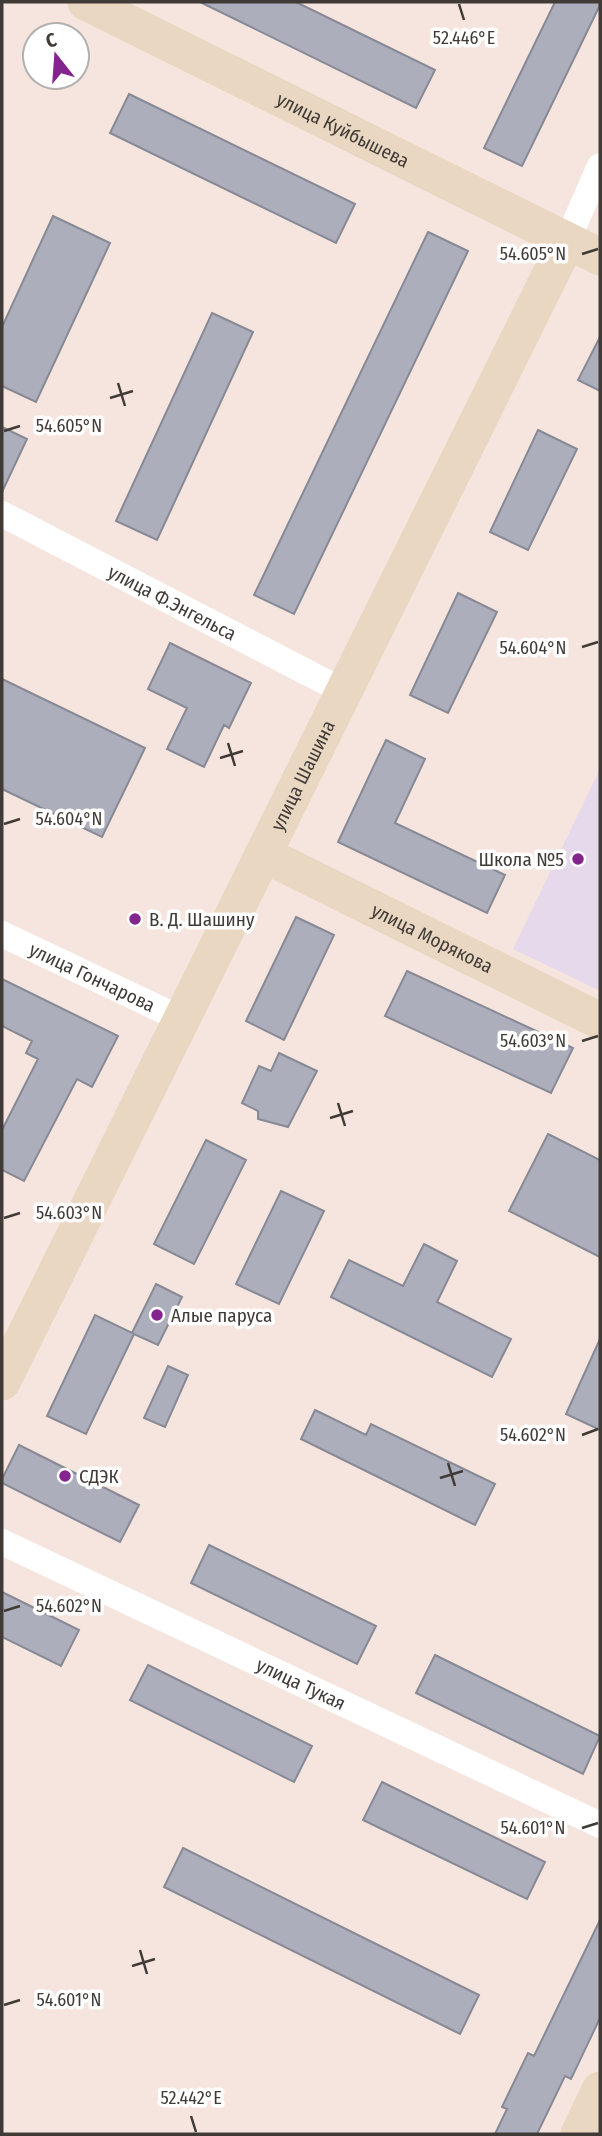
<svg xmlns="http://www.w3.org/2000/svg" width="602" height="2136" font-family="'Fira Sans Condensed',sans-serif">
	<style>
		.education { fill: #e7d9ec }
		.building { fill: #acaebb; stroke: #878995; stroke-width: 2 }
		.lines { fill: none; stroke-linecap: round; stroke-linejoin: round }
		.street { stroke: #fff; stroke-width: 26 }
		.secondary { stroke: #e9d7c2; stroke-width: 37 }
		.ticks { fill: none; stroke: #413b38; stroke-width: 2.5 }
		.poi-dot { fill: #84258f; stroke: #fff; stroke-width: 2.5 }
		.labels { text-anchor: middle; stroke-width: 7; stroke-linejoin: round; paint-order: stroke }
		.street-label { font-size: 19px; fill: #413b38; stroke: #fff }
		.poi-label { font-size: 19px; fill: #413b38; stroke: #fff; text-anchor: start }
		.ticks-label { font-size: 18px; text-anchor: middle; fill: #413b38; stroke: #fff; stroke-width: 7; stroke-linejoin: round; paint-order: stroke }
	</style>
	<rect width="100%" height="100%" fill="#f5e5de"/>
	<path class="education" d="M600 769V991L513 949Z"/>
	<path class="building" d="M200 2H296L435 70 416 108Z
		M555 2H600V5L522 166 484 148Z
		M129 94 355 204 336 243 110 133Z
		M53 216 110 243 36 402 2 386V327Z
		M428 232 468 251 294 614 254 595Z
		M212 313 253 332 157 540 116 521Z
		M600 337V391L578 380Z
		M2 427 27 439 2 492Z
		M538 430 577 449 528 550 490 532Z
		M458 593 497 612 448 713 410 695Z
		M170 643 251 683 229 728 224 725 204 767 167 749 187 708 148 689Z
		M2 679 145 748 102 837 2 789Z
		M386 740 425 759 395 823 505 875 487 913 338 842Z
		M296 917 334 935 284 1040 246 1021Z
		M407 971 573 1048 551 1093 385 1016Z
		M2 979 118 1036 92 1087 77 1079 24 1181 2 1170V1130L38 1059 26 1053 32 1041 2 1026Z
		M279 1053 317 1071 288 1127 258 1119V1111L242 1103 259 1066 271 1071Z
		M548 1134 600 1160V1257L509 1211Z
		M206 1140 246 1160 194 1264 154 1244Z
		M281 1191 324 1211 279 1304 236 1284Z
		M424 1244 457 1261 437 1302 511 1339 492 1377 331 1297 349 1260 403 1286Z
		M156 1284 182 1297 158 1345 134 1334 86 1434 47 1416 95 1315 132 1333Z
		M600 1339V1430L566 1414Z
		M168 1366 188 1375 165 1427 144 1418Z
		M315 1410 366 1435 371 1424 495 1484 475 1525 301 1439Z
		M19 1445 139 1505 120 1542 2 1483V1479Z
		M209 1545 376 1626 357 1664 191 1583Z
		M2 1592 79 1630 61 1666 2 1637Z
		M435 1655 600 1736 583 1774 416 1693Z
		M148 1665 312 1746 294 1782 130 1700Z
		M382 1782 545 1862 527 1899 363 1820Z
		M183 1848 479 1995 460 2034 164 1887Z
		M600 1920V2018L571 2079 565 2076 537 2134H495L507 2109 502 2107 528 2053 534 2056Z"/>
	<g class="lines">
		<g class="street">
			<path d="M567 241 600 166"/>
			<path id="s1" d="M2 514 343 691"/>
			<path id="s2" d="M2 934 181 1019"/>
			<path id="s3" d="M2 1542 600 1825"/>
		</g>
		<g class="secondary">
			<path id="s4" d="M86 2 600 257"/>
			<path id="s5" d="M263 854 600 1021"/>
			<path id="s6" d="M2 1382 567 241"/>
			<path d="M579 2134 600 2090"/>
		</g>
	</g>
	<path class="ticks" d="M459 4 464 20M582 254 598 249M118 383 125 406M110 398 133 391M4 431 20 426M582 647 598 642M228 743 235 766M220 758 243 751M4 824 20 819M582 1041 598 1036M338 1103 345 1126M330 1118 353 1111M4 1218 20 1213M582 1435 598 1429M448 1463 455 1486M440 1478 463 1471M4 1611 20 1606M582 1828 598 1823M140 1950 147 1974M132 1966 155 1959M4 2005 20 2000M191 2116 196 2132"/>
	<g class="poi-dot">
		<circle cx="578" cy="859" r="7"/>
		<circle cx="135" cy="919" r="7"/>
		<circle cx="157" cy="1315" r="7"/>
		<circle cx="65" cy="1476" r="7"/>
	</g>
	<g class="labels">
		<g class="street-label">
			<text dy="7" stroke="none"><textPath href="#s4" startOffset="287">улица Куйбышева</textPath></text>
			<text dy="7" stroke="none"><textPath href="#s1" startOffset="192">улица Ф.Энгельса</textPath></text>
			<text dy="7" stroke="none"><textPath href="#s6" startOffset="677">улица Шашина</textPath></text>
			<text dy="7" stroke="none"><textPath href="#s5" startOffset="189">улица Морякова</textPath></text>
			<text dy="7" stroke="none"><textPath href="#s2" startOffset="100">улица Гончарова</textPath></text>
			<text dy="7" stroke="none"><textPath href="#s3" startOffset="331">улица Тукая</textPath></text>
		</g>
		<g class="poi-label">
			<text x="564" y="866" text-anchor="end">Школа №5</text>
			<text x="149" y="926">В. Д. Шашину</text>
			<text x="171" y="1322">Алые паруса</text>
			<text x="79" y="1483">СДЭК</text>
		</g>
	</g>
	<g class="ticks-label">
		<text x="464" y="44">52.446°E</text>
		<text x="533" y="260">54.605°N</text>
		<text x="69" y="432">54.605°N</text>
		<text x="533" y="654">54.604°N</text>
		<text x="69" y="825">54.604°N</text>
		<text x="533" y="1047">54.603°N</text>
		<text x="69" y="1219">54.603°N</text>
		<text x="533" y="1441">54.602°N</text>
		<text x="69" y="1612">54.602°N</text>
		<text x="533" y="1834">54.601°N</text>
		<text x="69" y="2006">54.601°N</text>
		<text x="191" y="2104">52.442°E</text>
	</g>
	<rect width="602" height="2136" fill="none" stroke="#413b38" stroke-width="7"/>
	<g transform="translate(56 56) rotate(343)"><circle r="33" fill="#ffffff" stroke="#b3b1af" stroke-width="2"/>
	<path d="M0-5L12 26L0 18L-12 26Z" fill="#84258f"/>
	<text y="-10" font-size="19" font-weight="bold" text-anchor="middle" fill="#413b38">С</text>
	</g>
</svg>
